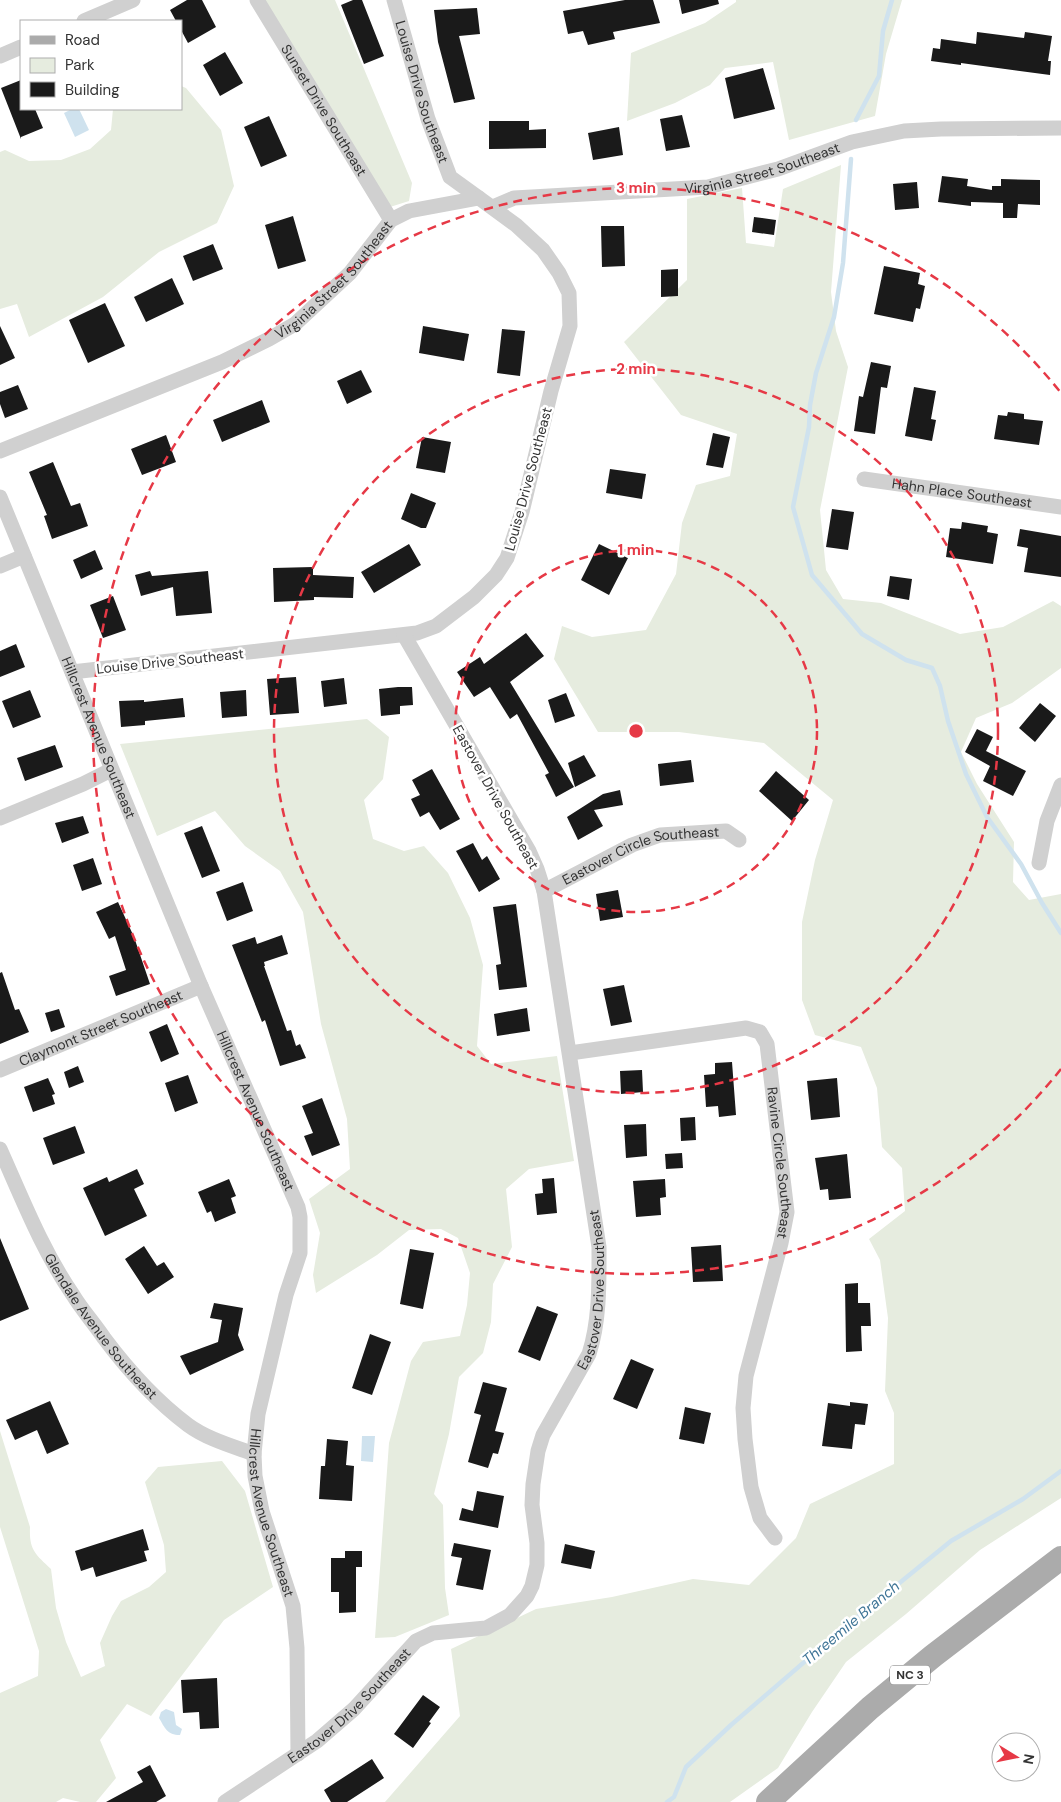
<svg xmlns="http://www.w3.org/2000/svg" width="1061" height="1802" font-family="'DM Sans',sans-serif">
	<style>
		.green { fill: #e6ecdf }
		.water { fill: #cfe2ee }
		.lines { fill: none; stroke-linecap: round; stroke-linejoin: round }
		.stream { stroke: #cfe2ee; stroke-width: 4.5 }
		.building { fill: #1a1a1a }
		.minor { stroke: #d0d0d0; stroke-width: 15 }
		.primary { stroke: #ababab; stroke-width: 24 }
		.ring { fill: none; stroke: #e63946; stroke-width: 2.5; stroke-dasharray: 9 6 }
		.labels { text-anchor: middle; stroke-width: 5; stroke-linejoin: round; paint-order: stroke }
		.shield { fill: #fff; stroke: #707070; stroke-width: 1 }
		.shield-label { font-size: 12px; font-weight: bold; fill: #333 }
		.street-label { font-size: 14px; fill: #333; stroke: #fff }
		.water-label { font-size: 15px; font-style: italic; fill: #3f7597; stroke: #fff }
		.centre { fill: #e63946; stroke: #fff; stroke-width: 2.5 }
		.ring-label { font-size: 15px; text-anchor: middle; font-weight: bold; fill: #e63946; stroke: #fff; stroke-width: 5; stroke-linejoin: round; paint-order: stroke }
	</style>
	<rect width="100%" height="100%" fill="#fff"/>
	<path class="green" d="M264 0H335L412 183 409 201 390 207Z
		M736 0H902L886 54 875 116 789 140 773 62 725 68 710 85 675 103 627 121 631 53 705 23 736 2Z
		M181 86 186 88 221 130 234 186 217 223 159 252 103 297 29 337 17 304 0 309V152L5 150 29 161 61 160 90 149 111 130 113 109H181Z
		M841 165 831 292 836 331 848 367 820 510 826 570 843 599 881 603 960 634 1003 627 1053 601 1061 606V668L1012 703 976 718 961 752 977 784 1014 842 1013 882 1029 900 1061 894V1498L980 1550 906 1614 846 1662 812 1712 778 1768 730 1802H385L460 1716 451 1649 536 1609 612 1597 693 1579 749 1585 796 1538 810 1504 894 1464V1413L885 1391 888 1318 880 1260 869 1239 905 1211 902 1168 882 1147 877 1088 861 1047 815 1035 802 1000V922L815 860 833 800 764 743 679 732H598L554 659 562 626 592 637 646 630 676 574 682 523 696 485 730 476 737 434 681 415 624 342 687 280V199L742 188 746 243 774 247 783 189Z
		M367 719 389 737 383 779 364 800 373 839 404 851 424 846 448 873 470 918 483 965 477 1046 491 1064 557 1056 574 1161 529 1169 506 1189 512 1247 493 1284 491 1322 483 1353 459 1377 449 1434 434 1494 443 1505 445 1588 449 1615 395 1637 375 1638 389 1443 411 1361 423 1342 460 1336 467 1305 470 1273 458 1238 441 1229 409 1230 377 1255 316 1293 313 1275 320 1233 309 1199 350 1169 347 1119 321 1024 303 912 280 871 245 846 215 811 157 836 120 744Z
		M0 1431 30 1527C29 1550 35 1554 51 1569L56 1608 66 1642 81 1677 105 1666 100 1643 112 1616 121 1601 149 1587 166 1572 164 1545 145 1482 158 1467 222 1461 245 1491 273 1587 224 1620 151 1716 127 1704 100 1740 116 1778 96 1802H80L63 1798 56 1802H0V1693L38 1676 39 1651 0 1527Z"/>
	<path class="water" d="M72 109H79L89 130 75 137 64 113Z
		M362 1436H375L373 1462 361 1461Z
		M166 1709 174 1712 176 1725 182 1729 180 1735C167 1735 165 1728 159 1718L161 1712Z"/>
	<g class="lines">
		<path class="stream" d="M856 120 879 76 883 31 892 0
			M851 159 843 263 834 317 816 373 810 405 809 427 793 507 812 575 862 634 906 660 932 668 940 686 948 721 966 774 987 817 1021 864 1042 903 1061 933
			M667 1802 674 1797 686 1767 731 1725 838 1633 951 1541 1023 1499 1061 1471"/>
	</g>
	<path class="building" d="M187 0H202L216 27 188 43 181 30V21H176L170 10Z
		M353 0H362L384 56 364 64 341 5Z
		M625 0H653L660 23 613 32 615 39 588 45 583 31 568 34 563 11Z
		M679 0H718L719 4 682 14Z
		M477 8 480 34 459 36 475 99 454 103 438 42 434 10Z
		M977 32 1024 38 1025 32 1052 36 1048 61H1051L1050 75 961 63V65L931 61 933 48 940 49 941 39 976 44Z
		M225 52 243 83 220 96 203 65Z
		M763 68 775 109 734 119 725 78Z
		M21 80V109H35L43 128 21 137V139L1 88Z
		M682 115 690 147 666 151 660 119Z
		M269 116 287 156 261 167 244 127Z
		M489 121H529V130L546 129V148L489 149Z
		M619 127 623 155 593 160 588 133Z
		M942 176 968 179 967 186 992 190V186H1001V179L1040 180V205L1018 204 1017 218H1003V203L971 202V206L938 202Z
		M917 182 919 208 895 210 893 184Z
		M293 216 306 261 278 269 265 225Z
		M754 217 776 220 774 235 752 232Z
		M601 226H624L625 266 602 267Z
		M213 244 223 269 193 281 183 256Z
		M884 266 920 273 918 284 925 286 920 309 916 308 913 322 874 314Z
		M678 269V296L661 297V270Z
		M172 278 184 304 146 322 134 297Z
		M105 303 125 346 88 363 69 320Z
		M0 326 15 358 0 365Z
		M423 326 469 334 464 361 419 353Z
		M502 329 525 331 520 376 497 373Z
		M871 362 891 366 887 388 881 387 875 434 854 431 859 396 863 397Z
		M361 370 372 392 347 404 337 381Z
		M18 385 28 409 5 418 0 404V392Z
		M914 387 936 391 931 419 936 420 932 441 905 436Z
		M262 400 270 422 222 442 213 420Z
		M1008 412 1024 414V419L1043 421 1039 445 994 439 998 415 1007 416Z
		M713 433 730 437 723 468 706 465Z
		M166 435 176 462 142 475 131 449Z
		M422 437 451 442 445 473 416 468Z
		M53 462 71 506 80 503 88 526 52 539 44 516 47 515 29 472Z
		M610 469 646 474 642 499 606 493Z
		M411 493 436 503 426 528H421L401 519Z
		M832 509 854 512 848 550 826 547Z
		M962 522 988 526 987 532 998 534 993 564 946 557 950 528 961 529Z
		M1020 529 1061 536V577L1024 572 1028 548 1017 546Z
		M409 544 421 565 374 593 361 572Z
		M599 544 628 558 609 595 581 580Z
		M95 550 103 569 81 579 73 560Z
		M313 567V575L354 577 353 598 314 597V600L274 602 273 568Z
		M150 571 152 576 208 571 212 613 176 616 173 587 141 596 135 575Z
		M890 576 912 579 909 600 887 596Z
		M113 596 126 630 103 638 90 605Z
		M526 633 544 656 510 682 574 787 556 797 545 775 549 773 517 714 510 719 490 687 474 697 457 672 480 657 484 664Z
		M16 644 25 667 0 677V651Z
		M296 677 299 713 270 715 267 679Z
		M344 678 347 704 324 707 321 681Z
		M398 687H412L413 705 400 706V714L381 716 379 689Z
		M30 690 41 717 13 728 2 701Z
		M246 690 247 716 222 718 220 692Z
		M566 693 575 716 555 723 548 700Z
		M183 698 185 717 145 721V725L121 727 119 701 144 700V702Z
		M1040 703 1056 716 1035 742 1019 728Z
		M977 729 993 737 986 751 1026 771 1013 796 983 781 990 766 965 752Z
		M55 745 63 767 25 781 17 758Z
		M584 755 596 776 575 787 568 763Z
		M691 760 694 782 660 786 658 764Z
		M432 769 460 819 440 830 429 812 420 817 411 799 420 795 412 780Z
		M776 771 809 800 792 821 759 791Z
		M620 790 623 805 594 810 603 826 578 840 567 817 603 794Z
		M83 816 89 833 62 843 55 823Z
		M202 826 220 871 202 878 184 833Z
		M473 843 482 860 487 856 500 879 479 892 456 851Z
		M93 858 102 884 82 891 73 865Z
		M243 882 253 911 227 921 216 892Z
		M618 890 623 917 600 921 596 894Z
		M118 902 134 937 150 984 116 996 109 976 126 970 115 936 109 939 96 912Z
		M516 904 527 987 499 990 496 965 501 964 493 907Z
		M282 935 288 954 264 962 265 966H264L287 1031 291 1030 296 1046 300 1044 306 1058 280 1066 265 1020 262 1022 232 945 255 937 257 944Z
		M2 972 15 1010 19 1009 29 1032 0 1044V973Z
		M624 985 632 1022 611 1026 603 989Z
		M527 1008 530 1031 497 1036 494 1014Z
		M59 1009 65 1027 51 1032 45 1013Z
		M167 1024 179 1054 161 1062 149 1032Z
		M732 1062 736 1115 719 1117 718 1106 706 1107 704 1075 715 1074V1063Z
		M78 1066 84 1082 69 1088 64 1072Z
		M642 1070 643 1092 621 1094 620 1071Z
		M188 1075 198 1103 175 1112 165 1083Z
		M48 1078 55 1094 52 1095 55 1104 33 1112 24 1087Z
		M837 1078 840 1117 811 1120 807 1081Z
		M322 1098 340 1145 312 1156 304 1136 313 1133 302 1106Z
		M695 1117 696 1140 681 1141 680 1118Z
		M646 1124 647 1156 626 1158 624 1125Z
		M75 1126 85 1153 53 1165 43 1138Z
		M682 1153 683 1168 666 1169 665 1154Z
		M847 1154 851 1198 829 1200 828 1189 820 1190 815 1158Z
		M137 1169 144 1184 134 1189 147 1216 105 1236 83 1188 107 1177 109 1182Z
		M554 1178 557 1213 537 1215 535 1194 543 1193 542 1179Z
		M229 1179 236 1196 231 1198 236 1213 215 1222 211 1211 207 1213 198 1192Z
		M665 1179 666 1197 660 1198 661 1215 636 1217 633 1181Z
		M0 1238 29 1309 0 1321Z
		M721 1245 723 1281 693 1282 691 1247Z
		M144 1246 157 1266 164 1262 174 1277 148 1294 125 1259Z
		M410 1249 434 1253 423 1309 400 1304Z
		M858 1283V1303H870L871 1326H861L862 1351 846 1352 845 1284Z
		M214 1303 243 1308 238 1335 244 1350 190 1375 180 1356 218 1342 222 1320 210 1318Z
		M537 1306 558 1314 540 1361 518 1352Z
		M370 1334 391 1342 372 1395 352 1388Z
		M631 1359 654 1369 637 1409 613 1399Z
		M483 1382 507 1388 495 1431 504 1433 498 1454 493 1453 488 1468 468 1462 481 1415 474 1413Z
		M50 1401 69 1444 47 1454 37 1430 15 1440 6 1420Z
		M850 1402 868 1404 865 1425 855 1424 852 1449 822 1446 828 1403 850 1406Z
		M685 1407 711 1413 704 1444 679 1439Z
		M327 1439 348 1441 346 1465 354 1466 352 1501 319 1499 321 1466H325Z
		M477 1491 504 1496 498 1528 459 1520 462 1508 473 1511Z
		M143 1529 149 1550 144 1551 147 1561 96 1577 93 1567 81 1571 75 1551Z
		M454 1543 491 1550 483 1590 456 1585 462 1558 451 1556Z
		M565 1544 595 1551 591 1569 561 1563Z
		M345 1551H362V1567H356V1612L339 1613V1592H331V1558H345Z
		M217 1678 219 1728 200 1729 199 1712 183 1713 181 1680Z
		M423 1695 440 1707 429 1722 431 1723 413 1748 394 1734Z
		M372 1759 384 1778 347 1802H331L324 1790Z
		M150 1765 166 1796 156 1802H106L143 1782 137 1772Z"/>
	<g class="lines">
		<g class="minor">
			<path id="s1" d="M257 0 391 220"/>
			<path id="s2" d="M394 0 428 119 447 169 450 177 479 198"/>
			<path d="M84 21 133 0"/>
			<path d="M0 56 21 47"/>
			<path id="s3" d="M493 207 514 198 708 187 778 169 852 142 904 131 941 129 1061 128"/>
			<path id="s4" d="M0 451 222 362 269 339 295 324 350 273 391 220 409 211 479 198 516 225 543 250 559 273 569 293 570 326 551 391 522 512 507 558 496 575 474 597 436 626 417 633 72 672"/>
			<path id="s5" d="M864 479 1061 507"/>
			<path id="s6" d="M0 497 201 986 298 1207 300 1217V1253L286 1295 258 1414 254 1454 255 1476 262 1511 293 1606 297 1648 298 1754"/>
			<path d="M0 566 24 556"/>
			<path d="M0 818 83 784 111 770"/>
			<path d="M1039 863 1047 821 1061 785"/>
			<path id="s7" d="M544 891 632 845 660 835 726 831 739 840"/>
			<path id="s8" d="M570 1053 746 1028 760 1032 767 1044 787 1212 781 1243 746 1376 743 1408 745 1439 751 1487 760 1518 775 1538"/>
			<path id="s9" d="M0 1070 201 986"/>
			<path id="s10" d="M0 1149C22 1198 42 1250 73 1295 82 1310 94 1323 104 1338 128 1370 156 1401 188 1425 207 1439 232 1446 254 1454"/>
			<path id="s11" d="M225 1802 317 1741 354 1709 416 1641 433 1633 486 1628 510 1615 527 1596 532 1586 537 1565V1543L532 1505 533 1484 538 1451 543 1435 589 1354C600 1320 599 1282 599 1247L544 891 537 869 529 851 404 635"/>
		</g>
		<path class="primary" d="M768 1802 870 1708 933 1656 1061 1558"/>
	</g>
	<g class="ring">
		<circle cx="636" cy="731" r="181"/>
		<circle cx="636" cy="731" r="362"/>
		<path d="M1061 1069A543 543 0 1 1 1061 393"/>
	</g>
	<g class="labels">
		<rect class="shield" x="890" y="1665.5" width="40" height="19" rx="4"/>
		<g class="shield-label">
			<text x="910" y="1679">NC 3</text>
		</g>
		<g class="street-label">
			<text dy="5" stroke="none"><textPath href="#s2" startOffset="96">Louise Drive Southeast</textPath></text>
			<text dy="5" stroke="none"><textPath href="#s1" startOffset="129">Sunset Drive Southeast</textPath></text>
			<text dy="5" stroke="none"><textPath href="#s3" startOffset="274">Virginia Street Southeast</textPath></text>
			<text dy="5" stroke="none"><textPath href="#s4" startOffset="380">Virginia Street Southeast</textPath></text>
			<text transform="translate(528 479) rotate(-75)" y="5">Louise Drive Southeast</text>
			<text dy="5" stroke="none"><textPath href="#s5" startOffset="99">Hahn Place Southeast</textPath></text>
			<text transform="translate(170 661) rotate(-6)" y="5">Louise Drive Southeast</text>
			<text dy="5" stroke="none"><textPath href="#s6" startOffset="260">Hillcrest Avenue Southeast</textPath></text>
			<text transform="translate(496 797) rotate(61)" y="5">Eastover Drive Southeast</text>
			<text dy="5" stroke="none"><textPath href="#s7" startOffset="105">Eastover Circle Southeast</textPath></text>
			<text dy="5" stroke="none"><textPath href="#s9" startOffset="109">Claymont Street Southeast</textPath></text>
			<text dy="5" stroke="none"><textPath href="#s6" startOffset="665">Hillcrest Avenue Southeast</textPath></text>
			<text dy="5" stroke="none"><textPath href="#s8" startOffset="326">Ravine Circle Southeast</textPath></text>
			<text dy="5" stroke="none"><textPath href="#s11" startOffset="698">Eastover Drive Southeast</textPath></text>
			<text dy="5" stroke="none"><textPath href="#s10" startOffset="205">Glendale Avenue Southeast</textPath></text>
			<text dy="5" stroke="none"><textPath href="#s6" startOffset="1084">Hillcrest Avenue Southeast</textPath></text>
			<text dy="5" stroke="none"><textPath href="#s11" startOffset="158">Eastover Drive Southeast</textPath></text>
		</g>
		<g class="water-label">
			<text transform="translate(851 1623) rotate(-40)" y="5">Threemile Branch</text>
		</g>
	</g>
	<circle cx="636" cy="731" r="8" class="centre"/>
	<g class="ring-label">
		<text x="636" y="193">3 min</text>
		<text x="636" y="374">2 min</text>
		<text x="636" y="555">1 min</text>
	</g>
	<rect x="20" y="20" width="162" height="90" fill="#ffffff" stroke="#adadad"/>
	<rect x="30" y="36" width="25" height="8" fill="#ababab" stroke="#adadad"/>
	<text x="65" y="45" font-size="15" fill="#333333">Road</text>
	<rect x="30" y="58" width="25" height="15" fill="#e6ecdf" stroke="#adadad"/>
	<text x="65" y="70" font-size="15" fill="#333333">Park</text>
	<rect x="30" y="82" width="25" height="15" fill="#1a1a1a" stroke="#adadad"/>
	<text x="65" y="95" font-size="15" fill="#333333">Building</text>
	<g transform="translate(1016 1757) rotate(100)"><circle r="24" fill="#ffffff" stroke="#adadad"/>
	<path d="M0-4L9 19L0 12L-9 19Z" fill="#e63946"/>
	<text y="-8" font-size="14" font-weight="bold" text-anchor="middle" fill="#333333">N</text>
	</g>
</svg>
